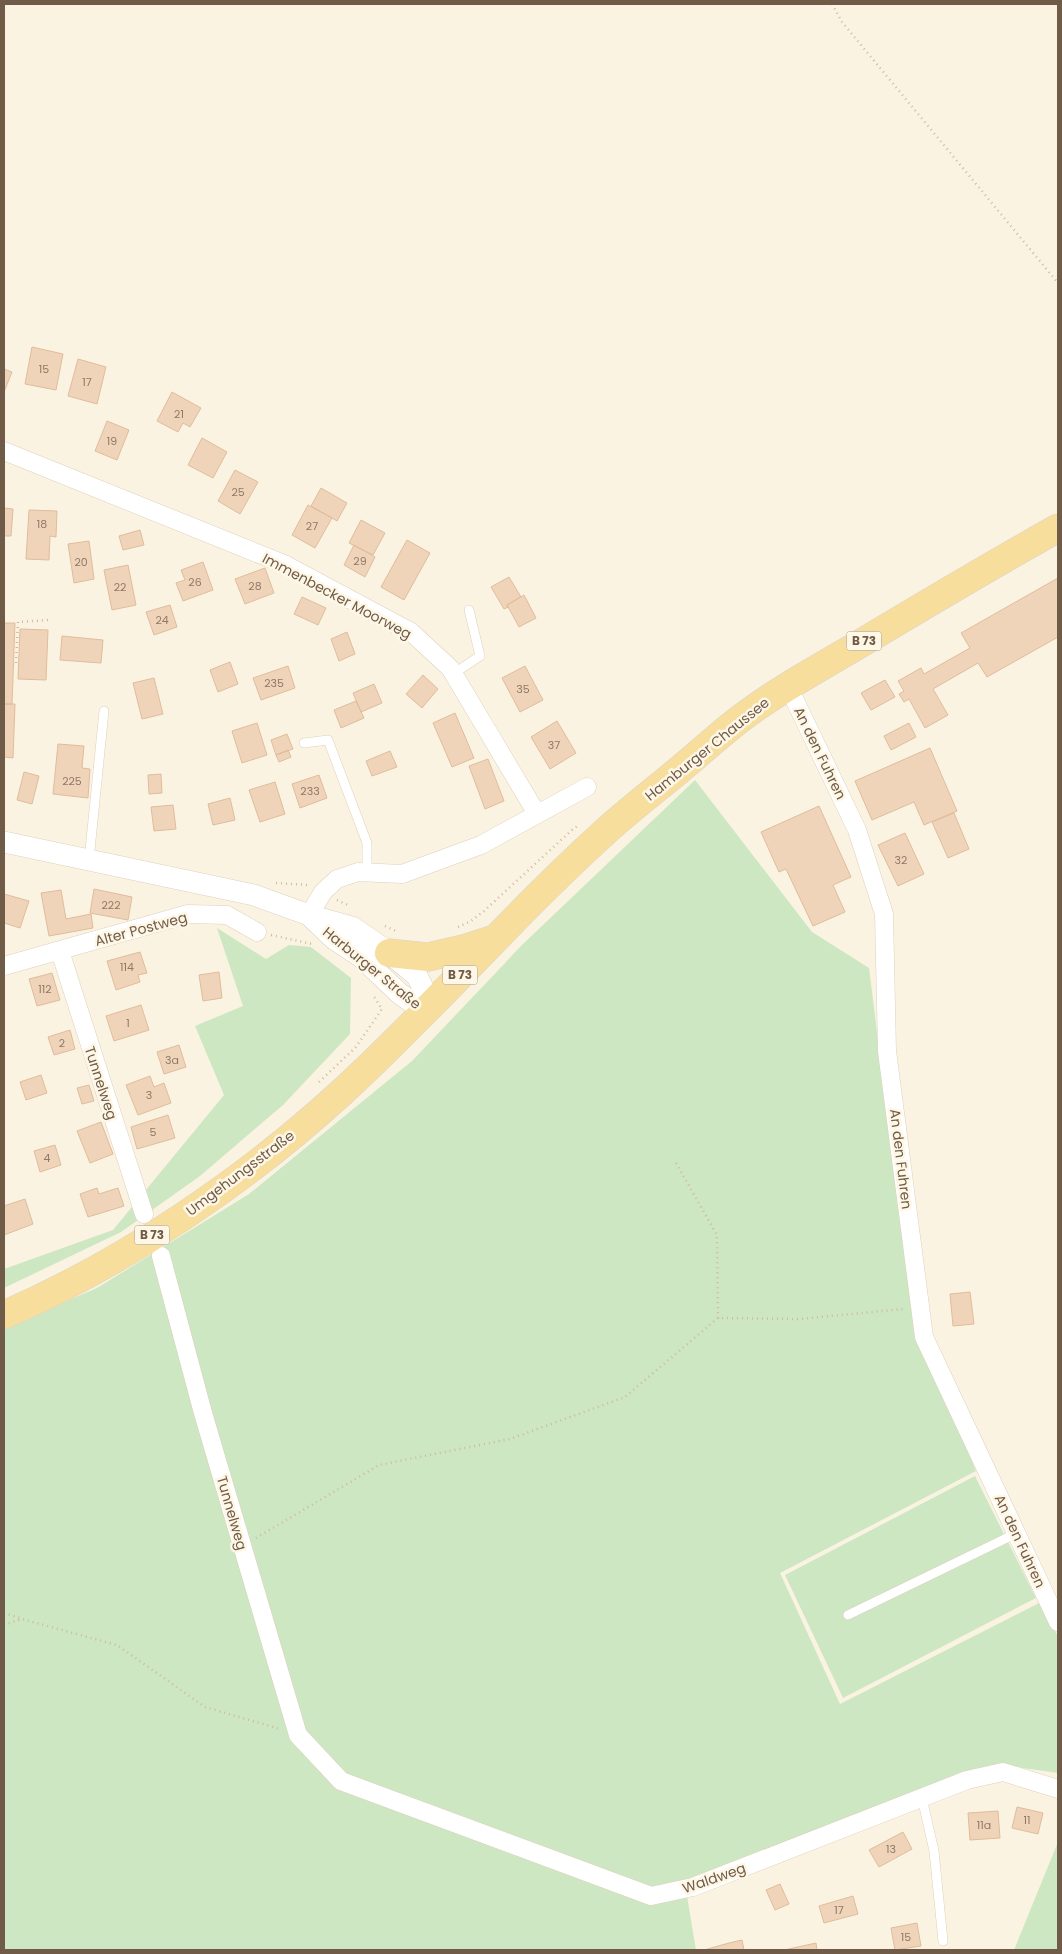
<svg xmlns="http://www.w3.org/2000/svg" width="1062" height="1954" font-family="Poppins,sans-serif">
	<style>
		.green { fill: #cce7c1 }
		.building { fill: #efd4ba; stroke: #e0bc9b }
		.lines { fill: none; stroke-linecap: round; stroke-linejoin: round }
		.service-casing { stroke: #ded0bd; stroke-width: 10 }
		.minor-casing { stroke: #ded0bd; stroke-width: 19 }
		.tertiary-casing { stroke: #ded0bd; stroke-width: 22 }
		.primary-casing { stroke: #dad4d0; stroke-width: 29 }
		.path { stroke: #d3b89e; stroke-width: 2.5; stroke-dasharray: 1 4; stroke-linecap: butt }
		.service { stroke: #fff; stroke-width: 9 }
		.minor { stroke: #fff; stroke-width: 18 }
		.tertiary { stroke: #fff; stroke-width: 21 }
		.primary { stroke: #f7de9c; stroke-width: 28 }
		.labels { text-anchor: middle; stroke-width: 5; stroke-linejoin: round; paint-order: stroke }
		.number-label { font-size: 11px; fill: #907965 }
		.shield { fill: #fef7e6; stroke: #9b8a78; stroke-width: 1 }
		.shield-label { font-size: 12px; font-weight: bold; fill: #705b49 }
		.street-label { font-size: 14px; fill: #705b49; stroke: #fef7e6 }
	</style>
	<rect width="100%" height="100%" fill="#fbf3e1"/>
	<path class="green" d="M695 780 812 932 869 968 912 1311 976 1471 780 1573 840 1704 1041 1602 1058 1637V1773L1008 1766 685 1884 696 1950H4V1328L97 1288 249 1194 412 1061 522 945Z
		M217 928 266 959 289 945 311 947 351 978 350 1034 283 1105 200 1176 121 1232 4 1288V1269L113 1230 224 1095 195 1026 243 1006Z
		M975 1476 1036 1598 843 1698 785 1575Z
		M1058 1842V1950H1014Z"/>
	<path class="building" d="M32 347 63 354 56 390 25 384Z
		M78 359 106 367 97 404 68 396Z
		M4 369 12 372 4 392Z
		M172 392 201 408 190 427 183 423 178 432 157 421Z
		M107 421 129 430 117 460 95 451Z
		M202 438 227 452 213 478 188 465Z
		M235 470 258 482 240 514 218 501Z
		M321 488 347 503 337 521 311 506Z
		M308 505 332 518 315 548 292 535Z
		M4 508 13 509 11 536H4Z
		M29 510 57 511 56 537 50 536 49 560 26 559Z
		M361 520 385 533 373 555 349 543Z
		M140 530 144 545 123 550 119 536Z
		M407 540 430 553 404 600 381 587Z
		M89 541 94 579 74 583 68 544Z
		M354 545 375 557 365 577 344 565Z
		M203 562 213 590 183 601 176 583 185 580 181 570Z
		M128 565 136 605 112 610 104 570Z
		M265 568 274 593 245 604 235 579Z
		M509 577 521 597 507 605 508 607 504 609 491 587Z
		M1058 578V637L987 677 978 663 933 689 948 715 925 728 909 699 904 702 899 694 904 691 898 681 921 668 924 674 970 648 961 633Z
		M524 595 536 618 519 627 507 605Z
		M302 597 326 608 318 625 294 614Z
		M170 605 177 627 154 635 146 612Z
		M4 623H15L12 704H4Z
		M20 629 48 630 46 680 18 679Z
		M347 632 355 654 339 661 331 639Z
		M62 636 103 640 101 663 60 660Z
		M230 662 238 684 218 692 210 670Z
		M288 666 295 688 261 700 253 678Z
		M525 666 543 700 520 712 502 678Z
		M423 675 438 689 422 708 406 694Z
		M154 678 163 714 142 719 133 683Z
		M885 680 895 697 871 710 861 693Z
		M374 684 382 703 361 712 353 693Z
		M356 701 364 718 341 728 334 710Z
		M4 704H15L13 758 4 757Z
		M455 713 474 758 452 767 433 723Z
		M557 721 576 753 550 769 531 737Z
		M257 723 267 755 242 763 232 731Z
		M909 723 916 737 891 750 884 736Z
		M287 734 293 749 276 755 271 740Z
		M58 744 84 746 82 768 90 769 88 798 53 794Z
		M930 748 957 811 924 825 914 802 872 820 855 781Z
		M288 750 291 757 279 762 276 755Z
		M390 751 397 767 372 776 366 761Z
		M488 759 504 801 485 809 469 766Z
		M24 772 39 776 32 804 17 800Z
		M161 774 162 793 149 794 148 775Z
		M319 775 327 798 300 808 292 784Z
		M275 782 285 814 260 822 249 790Z
		M230 798 235 820 213 825 208 804Z
		M173 805 176 829 154 831 151 807Z
		M819 806 851 877 833 885 845 912 813 926 786 869 779 872 761 832Z
		M954 813 969 849 948 858 932 822Z
		M905 833 924 874 898 886 878 845Z
		M94 889 132 897 128 920 90 913Z
		M61 890 66 919 91 914 93 928 49 936 41 893Z
		M4 894 29 901 20 928 4 923Z
		M140 952 147 973 138 975 140 982 116 990 107 961Z
		M219 972 222 998 203 1001 199 975Z
		M52 973 60 1000 37 1006 29 979Z
		M141 1005 149 1030 114 1041 106 1016Z
		M70 1030 75 1049 54 1055 48 1037Z
		M179 1045 186 1067 164 1074 157 1052Z
		M41 1075 47 1093 26 1100 20 1082Z
		M150 1076 154 1087 164 1083 171 1103 138 1115 126 1085Z
		M89 1085 94 1101 82 1104 77 1088Z
		M168 1115 175 1138 137 1149 131 1127Z
		M101 1122 113 1154 90 1163 77 1131Z
		M55 1145 61 1165 40 1172 34 1151Z
		M97 1188 99 1194 118 1188 124 1206 88 1217 80 1194Z
		M25 1199 33 1224 4 1235V1206Z
		M970 1292 974 1324 953 1326 950 1294Z
		M1017 1807 1043 1813 1038 1834 1012 1828Z
		M998 1811 1000 1838 970 1840 968 1813Z
		M903 1832 912 1849 879 1867 869 1850Z
		M780 1884 789 1904 775 1910 766 1890Z
		M853 1896 858 1914 824 1923 819 1906Z
		M917 1923 921 1946 895 1950 891 1928Z
		M742 1940 744 1950H704L729 1943Z
		M816 1943 817 1950H784Z"/>
	<g class="lines">
		<g class="service-casing">
			<path id="service" d="M453 674 480 656 469 610
				M304 743 328 740 367 843V872
				M89 860 104 711
				M848 1615 1017 1533
				M922 1798 934 1851 943 1941"/>
		</g>
		<g class="minor-casing">
			<path id="minor" d="M4 451 284 564 411 632 450 668 537 814
				M788 686 857 830 884 914 887 1051 924 1337 1058 1622
				M309 915 323 892 337 879 358 872 402 874 481 845 587 787
				M60 951 144 1214
				M4 966 188 914 227 915 257 932
				M161 1256 203 1413 298 1735 341 1781 651 1896 693 1887 967 1780 1003 1772 1058 1789"/>
		</g>
		<g class="tertiary-casing">
			<path id="tertiary" d="M4 842 254 895 309 915 352 927 383 948 417 976 425 992V1012
				M309 915 334 939 360 956 399 993 425 1012"/>
		</g>
		<g class="primary-casing">
			<path id="primary" d="M389 953 428 957 463 949 494 939
				M4 1315C124 1263 245 1181 341 1093 433 1009 514 914 606 831 629 810 654 791 678 771 700 753 721 733 744 716 781 688 823 666 863 642 928 603 992 565 1058 528"/>
		</g>
		<path class="path" d="M832 4 842 22 1058 283
			M16 663 18 622 48 620
			M276 883 308 885
			M337 900 350 906
			M385 926 396 931
			M458 927 471 921 484 911 572 830 579 825
			M271 935 312 944
			M319 1082 356 1047 382 1009 373 995
			M676 1163 717 1235 718 1318
			M256 1538 379 1465 510 1439 625 1397 718 1318 799 1319 904 1309
			M4 1613 20 1618
			M4 1625 22 1619 117 1645 205 1707 280 1729"/>
		<use href="#service" class="service"/>
		<use href="#minor" class="minor"/>
		<use href="#tertiary" class="tertiary"/>
		<use href="#primary" class="primary"/>
	</g>
	<g class="labels">
		<g class="number-label">
			<text x="44" y="373">15</text>
			<text x="87" y="386">17</text>
			<text x="179" y="418">21</text>
			<text x="112" y="445">19</text>
			<text x="238" y="496">25</text>
			<text x="42" y="528">18</text>
			<text x="312" y="530">27</text>
			<text x="360" y="565">29</text>
			<text x="81" y="566">20</text>
			<text x="195" y="586">26</text>
			<text x="255" y="590">28</text>
			<text x="120" y="591">22</text>
			<text x="162" y="624">24</text>
			<text x="274" y="687">235</text>
			<text x="523" y="693">35</text>
			<text x="554" y="749">37</text>
			<text x="72" y="785">225</text>
			<text x="310" y="795">233</text>
			<text x="901" y="864">32</text>
			<text x="111" y="909">222</text>
			<text x="127" y="971">114</text>
			<text x="45" y="993">112</text>
			<text x="128" y="1027">1</text>
			<text x="62" y="1047">2</text>
			<text x="172" y="1064">3a</text>
			<text x="149" y="1099">3</text>
			<text x="153" y="1136">5</text>
			<text x="47" y="1162">4</text>
			<text x="1027" y="1824">11</text>
			<text x="984" y="1829">11a</text>
			<text x="891" y="1853">13</text>
			<text x="839" y="1914">17</text>
			<text x="906" y="1941">15</text>
		</g>
		<g class="shield">
			<rect x="846.5" y="631.5" width="35" height="19" rx="4"/>
			<rect x="442.5" y="965.5" width="35" height="19" rx="4"/>
			<rect x="134.5" y="1225.5" width="35" height="19" rx="4"/>
		</g>
		<g class="shield-label">
			<text x="864" y="645">B 73</text>
			<text x="460" y="979">B 73</text>
			<text x="152" y="1239">B 73</text>
		</g>
		<g class="street-label">
			<text transform="translate(337 596) rotate(28)" y="5">Immenbecker Moorweg</text>
			<text transform="translate(707 749) rotate(-39)" y="5">Hamburger Chaussee</text>
			<text transform="translate(820 753) rotate(64)" y="5">An den Fuhren</text>
			<text transform="translate(141 929) rotate(-15)" y="5">Alter Postweg</text>
			<text transform="translate(372 968) rotate(39)" y="5">Harburger Straße</text>
			<text transform="translate(101 1083) rotate(72)" y="5">Tunnelweg</text>
			<text transform="translate(901 1159) rotate(83)" y="5">An den Fuhren</text>
			<text transform="translate(240 1173) rotate(-37)" y="5">Umgehungsstraße</text>
			<text transform="translate(232 1513) rotate(74)" y="5">Tunnelweg</text>
			<text transform="translate(1020 1541) rotate(65)" y="5">An den Fuhren</text>
			<text transform="translate(714 1878) rotate(-19)" y="5">Waldweg</text>
		</g>
	</g>
	<rect width="1062" height="1954" fill="none" stroke="#705b49" stroke-width="10"/>
</svg>
